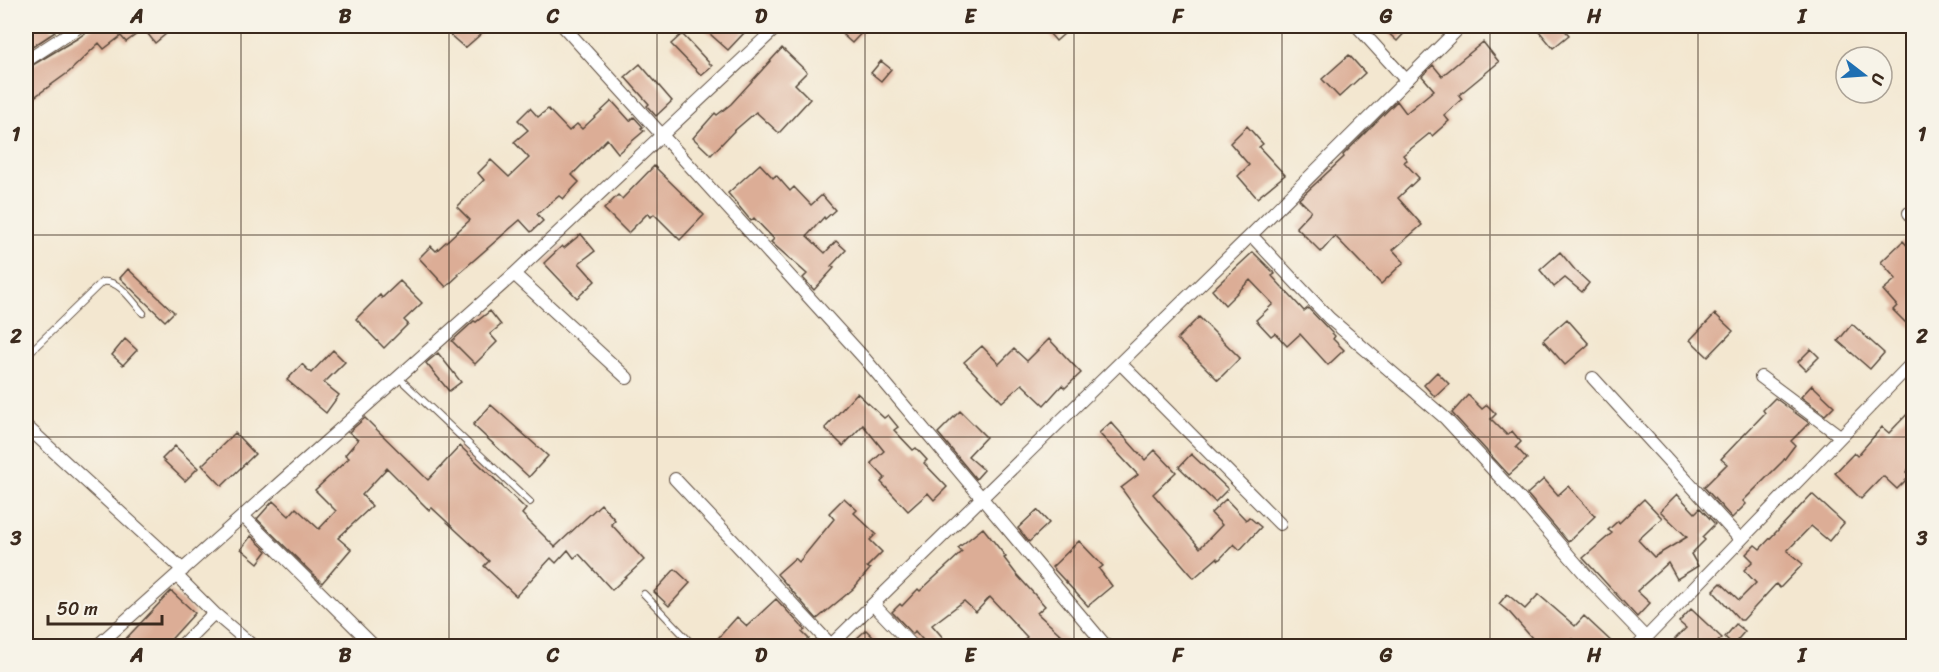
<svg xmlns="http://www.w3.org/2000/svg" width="1939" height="672" font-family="Sriracha,sans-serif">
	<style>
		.building { fill: #dcad96 }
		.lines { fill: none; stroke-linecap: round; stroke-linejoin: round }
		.lane-casing { stroke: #574639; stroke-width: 8 }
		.street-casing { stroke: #574639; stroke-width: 14 }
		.lane { stroke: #fff; stroke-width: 6 }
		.street { stroke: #fff; stroke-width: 12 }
		.grid { fill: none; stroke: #3b2a1e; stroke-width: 1.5; stroke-opacity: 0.55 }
		.neatline { fill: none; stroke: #3b2a1e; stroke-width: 2 }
		.grid-label { font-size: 20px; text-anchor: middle; font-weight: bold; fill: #3b2a1e }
	</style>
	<rect width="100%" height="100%" fill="#f7f3e8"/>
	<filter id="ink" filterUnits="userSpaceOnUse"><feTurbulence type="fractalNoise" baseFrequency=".0167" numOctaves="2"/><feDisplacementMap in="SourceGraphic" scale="12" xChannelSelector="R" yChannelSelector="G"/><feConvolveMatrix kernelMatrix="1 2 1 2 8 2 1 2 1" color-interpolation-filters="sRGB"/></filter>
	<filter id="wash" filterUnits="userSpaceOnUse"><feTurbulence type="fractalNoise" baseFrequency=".008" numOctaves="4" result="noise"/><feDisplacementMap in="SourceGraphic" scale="24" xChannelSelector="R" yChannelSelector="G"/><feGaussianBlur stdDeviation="1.35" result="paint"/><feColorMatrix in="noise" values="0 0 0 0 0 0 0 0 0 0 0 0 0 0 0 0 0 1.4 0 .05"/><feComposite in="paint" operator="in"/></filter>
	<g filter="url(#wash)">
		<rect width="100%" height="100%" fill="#f3e7d0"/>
		<g id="blocks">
			<path class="building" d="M26 26H50L55 32 26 51Z
				M95 26H159L166 34 155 43 144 29 126 42 121 36 104 49 99 43 69 72 26 103V69L78 38Z
				M440 26H473L481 34 465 48Z
				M701 26H736L744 33 728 50Z
				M833 26H868L852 43Z
				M1043 26H1073L1056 41Z
				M1381 26H1411L1397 41Z
				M1546 26H1561L1569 35 1553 48 1539 31Z
				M682 34 712 66 701 75 671 44Z
				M1483 42 1499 62 1459 95 1462 99 1444 115 1449 121 1432 136 1430 133 1403 155 1407 160 1404 162 1419 178 1398 198 1422 225 1393 250 1404 262 1381 284 1335 236 1321 252 1296 227 1311 211 1299 199 1344 157 1343 155 1397 101 1406 113 1434 90 1422 76 1433 65 1442 76Z
				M782 48 807 72 795 84 810 99 779 133 756 112 734 131 711 155 693 138 715 113 717 115 731 104Z
				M1349 55 1365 73 1339 97 1322 79Z
				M881 61 891 69 881 81 871 73Z
				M640 64 672 101 656 116 647 106 649 104 625 77Z
				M612 101 630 121 634 117 643 127 641 128 644 131 618 153 607 139 572 175 579 182 563 199 559 196 537 214 543 221 531 232 520 220 458 274 459 275 446 287 419 258 431 246 436 251 470 220 457 207 484 180 478 173 491 160 509 177 529 158 514 142 528 130 518 120 530 108 538 117 548 109 569 131 577 124 582 129Z
				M1247 126 1263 144 1259 147 1285 175 1257 198 1238 176 1249 165 1230 143Z
				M760 164 773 178 776 175 790 191 794 187 811 205 822 195 835 210 825 219 824 217 807 236 825 253 836 241 846 250 831 266 834 268 814 290 803 278 807 274 771 242 774 239 754 218 751 221 728 193Z
				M654 166 704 215 680 240 654 214 651 217 648 213 628 233 604 209 618 195 622 199Z
				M581 234 595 251 579 263 595 281 577 298 544 263 562 246 564 248Z
				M1903 241 1914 253V331L1893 310 1897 306 1883 290 1896 279 1881 262Z
				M1253 252 1275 274 1272 276 1304 311 1308 308 1335 336 1333 339 1344 350 1328 365 1300 334 1287 346 1275 333 1271 336 1256 320 1273 304 1250 280 1225 305 1212 290Z
				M1560 252 1575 270 1589 283 1582 292 1565 278 1554 287 1540 270Z
				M128 269 174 312 165 321 120 278Z
				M400 281 422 303 404 320 408 324 384 348 356 319 380 295 382 298Z
				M490 311 501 325 490 334 497 342 475 364 452 341 474 321 476 322Z
				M1715 314 1733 331 1708 357 1690 340Z
				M1199 317 1240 358 1218 380 1177 339Z
				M1567 319 1589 344 1565 365 1543 340Z
				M1852 324 1884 353 1870 369 1838 341Z
				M125 339 137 350 123 365 112 355Z
				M1049 339 1081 373 1065 388 1062 385 1044 405 1022 384 1002 402 964 362 982 346 999 364 1014 349 1027 361Z
				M1811 349 1819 357 1806 370 1798 362Z
				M333 350 345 362 324 383 339 395 326 413 287 380 302 364 311 373Z
				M438 353 461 382 449 391 426 363Z
				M1437 372 1449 384 1435 397 1424 385Z
				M1812 385 1834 406 1825 415 1801 397Z
				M857 393 884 418 888 415 898 427 894 430 913 450 916 448 927 460 924 463 947 487 934 500 928 493 908 511 881 482 885 478 871 463 884 451 863 425 843 446 825 428Z
				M1468 395 1482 409 1487 405 1496 414 1491 419 1507 435 1512 431 1521 442 1516 447 1527 459 1509 475 1452 413Z
				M1775 398 1809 423 1791 441 1795 445 1783 461 1743 501 1746 504 1732 518 1704 487 1727 464 1721 459 1765 413 1763 410Z
				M491 405 548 456 529 477 473 425Z
				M1914 407V463L1906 472 1910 476 1897 489 1883 476 1861 499 1835 473 1854 453 1857 456 1882 427 1889 433Z
				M960 411 986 437 968 456 984 470 976 479 938 433Z
				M365 418 428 480 460 446 526 509 522 514 555 547 601 504 615 520 611 524 644 560 612 590 579 554 574 558 568 550 556 563 551 558 516 596 484 566 489 561 432 508 429 510 387 468 362 495 372 506 338 538 351 549 322 583 257 519 273 501 289 516 296 508 319 529 336 511 315 490 349 458 345 455 358 440 349 432Z
				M1111 422 1145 460 1155 450 1176 472 1153 494 1200 548 1222 525 1211 513 1226 499 1246 520 1249 517 1261 527 1240 550 1234 544 1219 560 1217 558 1194 578 1145 521 1121 488 1138 475 1099 433Z
				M235 433 255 454 222 486 202 465Z
				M175 446 198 468 185 481 162 459Z
				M1191 454 1228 489 1215 502 1179 467Z
				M1544 479 1558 495 1568 486 1595 516 1568 542 1527 494Z
				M1677 494 1695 513 1700 508 1715 524 1702 537 1705 540 1691 554 1698 566 1677 579 1668 563 1637 591 1650 603 1637 617 1583 558 1612 533 1608 530 1618 521 1619 523 1644 499 1662 518 1638 540 1654 557 1687 537 1660 511Z
				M1812 494 1844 523 1829 541 1811 526 1787 551 1803 564 1780 588 1776 584 1743 620H1740L1713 591 1721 583 1739 600 1756 583 1744 570 1753 561 1746 554 1755 545 1760 549Z
				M844 498 857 510 854 513 876 534 870 540 882 552 867 567 870 569 853 589 817 619 777 574 795 558 799 562 834 519 829 513Z
				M1037 510 1049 523 1029 542 1018 528Z
				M983 528 1006 557 1004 558 1017 575 1045 606 1037 613 1073 646H1018L1027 637 990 597 976 612 964 601 932 625 945 640 938 646H928L915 631 913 634 892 612 900 604 902 606 918 589 920 591 962 552 958 548Z
				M251 536 267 551 258 563 241 549Z
				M1079 541 1103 566 1099 569 1112 586 1088 606 1052 567Z
				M675 569 690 583 669 606 654 592Z
				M171 591 195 613 165 646H119Z
				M1507 594 1525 609 1538 595H1539L1575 626 1584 616 1616 646H1580L1573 639 1566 646H1539L1510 613 1499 604Z
				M776 599 805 630 802 632 809 639 801 646H711L737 617 747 626Z
				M1691 609 1722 638 1713 646H1668L1686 628 1679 622Z
				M1736 624 1745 631 1733 645 1725 637Z
				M866 630 882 646H862L855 640Z"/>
		</g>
	</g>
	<g filter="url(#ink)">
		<use href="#blocks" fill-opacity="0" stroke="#574639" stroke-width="1.5"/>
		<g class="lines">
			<g class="lane-casing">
				<path id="lane" d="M26 356 102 282C119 279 132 301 143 313
					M399 378 530 502
					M644 594 694 646"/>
			</g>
			<g class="street-casing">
				<path id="street" d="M563 26 865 359 1106 646
					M1357 26 1406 80
					M26 61 80 26
					M1909 213 1914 219
					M1251 235 1329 318 1445 418 1520 499 1592 582 1646 638
					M514 274 627 378
					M1120 363 1280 524
					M1761 377 1840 436
					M1593 378 1740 539
					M26 426 183 570
					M675 479 831 645
					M244 517 374 646
					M177 576 214 613 253 646
					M873 604 913 646
					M97 646 514 274 778 26
					M181 646 214 613
					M830 646 1251 235 1461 26
					M1638 646 1914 361"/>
			</g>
			<use href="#lane" class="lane"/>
			<use href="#street" class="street"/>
		</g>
	</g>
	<path class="grid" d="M241 26V646M449 26V646M657 26V646M865 26V646M1074 26V646M1282 26V646M1490 26V646M1698 26V646M26 235H1914M26 437H1914"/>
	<rect width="1939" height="672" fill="none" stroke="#f7f3e8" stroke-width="66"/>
	<g transform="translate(1864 75) rotate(107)"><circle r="28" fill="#f7f3e8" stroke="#aca397" stroke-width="1.5"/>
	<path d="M0-4.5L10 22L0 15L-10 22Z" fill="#1f6fb2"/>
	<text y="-9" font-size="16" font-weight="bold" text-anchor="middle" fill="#3b2a1e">U</text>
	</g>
	<path d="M48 615v9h114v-9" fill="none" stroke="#3b2a1e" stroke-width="3"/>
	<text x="57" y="615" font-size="18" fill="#3b2a1e" stroke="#f7f3e8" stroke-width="4.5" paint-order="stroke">50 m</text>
	<rect x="33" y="33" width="1873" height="606" class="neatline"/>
	<g class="grid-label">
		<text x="137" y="23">A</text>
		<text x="345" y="23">B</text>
		<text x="553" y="23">C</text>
		<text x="761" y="23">D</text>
		<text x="970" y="23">E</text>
		<text x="1178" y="23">F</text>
		<text x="1386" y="23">G</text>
		<text x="1594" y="23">H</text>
		<text x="1802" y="23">I</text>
		<text x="16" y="141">1</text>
		<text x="1922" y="141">1</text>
		<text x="16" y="343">2</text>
		<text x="1922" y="343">2</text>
		<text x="16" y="545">3</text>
		<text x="1922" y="545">3</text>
		<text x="137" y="662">A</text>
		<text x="345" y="662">B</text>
		<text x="553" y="662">C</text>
		<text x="761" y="662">D</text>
		<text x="970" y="662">E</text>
		<text x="1178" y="662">F</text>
		<text x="1386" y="662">G</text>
		<text x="1594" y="662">H</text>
		<text x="1802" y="662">I</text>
	</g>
</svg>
